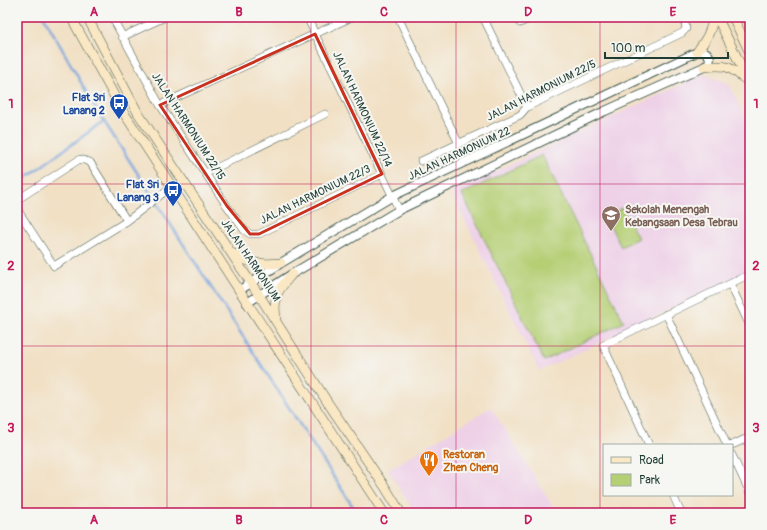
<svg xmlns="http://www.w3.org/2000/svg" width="767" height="530" font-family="Pangolin,sans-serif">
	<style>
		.built { fill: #eed0e7 }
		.green { fill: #b5cf75; stroke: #6a8654 }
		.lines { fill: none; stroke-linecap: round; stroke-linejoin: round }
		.stream { stroke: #71a0da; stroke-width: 2.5 }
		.minor-casing { stroke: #3e554a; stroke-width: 8 }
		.tertiary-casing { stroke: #3e554a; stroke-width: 10 }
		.secondary-casing { stroke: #3e554a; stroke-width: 10 }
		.minor { stroke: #fff; stroke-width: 7 }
		.tertiary { stroke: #fff; stroke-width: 8 }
		.secondary { stroke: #fae7c3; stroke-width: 9 }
		.marked { fill: none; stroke: #c8321e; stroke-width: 3; stroke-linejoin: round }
		.grid { fill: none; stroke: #c2185b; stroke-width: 1; stroke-opacity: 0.55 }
		.labels { text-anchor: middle; stroke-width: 4; stroke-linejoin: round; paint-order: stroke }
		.street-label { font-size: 11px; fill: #1f3d34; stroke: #f6f6f2 }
		.transit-label { font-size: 11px; font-weight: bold; fill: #164399; stroke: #f6f6f2; text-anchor: end }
		.education-label { font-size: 11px; font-weight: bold; fill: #785e54; stroke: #f6f6f2; text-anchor: start }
		.food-label { font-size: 11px; font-weight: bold; fill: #c56008; stroke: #f6f6f2; text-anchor: start }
		.neatline { fill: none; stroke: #c2185b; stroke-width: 1.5 }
		.grid-label { font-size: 13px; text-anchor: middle; font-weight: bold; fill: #c2185b }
	</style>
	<rect width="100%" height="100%" fill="#f6f6f2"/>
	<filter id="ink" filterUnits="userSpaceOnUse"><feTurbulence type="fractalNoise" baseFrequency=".025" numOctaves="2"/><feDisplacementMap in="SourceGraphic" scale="8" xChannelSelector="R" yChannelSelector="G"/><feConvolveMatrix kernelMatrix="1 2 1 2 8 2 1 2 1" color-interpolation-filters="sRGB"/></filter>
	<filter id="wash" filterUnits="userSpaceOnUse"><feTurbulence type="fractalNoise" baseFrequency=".012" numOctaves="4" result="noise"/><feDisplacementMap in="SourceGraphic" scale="16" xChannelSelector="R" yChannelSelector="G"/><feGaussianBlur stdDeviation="0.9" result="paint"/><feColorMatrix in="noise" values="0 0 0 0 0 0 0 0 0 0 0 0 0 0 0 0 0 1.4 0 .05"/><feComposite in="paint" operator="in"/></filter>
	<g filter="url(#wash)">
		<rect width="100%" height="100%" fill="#f1e0c4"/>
		<path class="built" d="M704 74 729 84 750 127V272L539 371 451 192Z
			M491 407 557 513H415L388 470Z"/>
		<path class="green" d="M542 155 624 322 544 361 462 194Z
			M622 208 638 238 621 247 605 216Z"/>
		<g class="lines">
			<path class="stream" d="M44 17 96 109 357 513
				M17 184 104 121"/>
		</g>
	</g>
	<g filter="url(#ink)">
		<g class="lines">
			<g class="minor-casing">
				<path id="minor" d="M112 17 160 105 227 206 244 230 250 234H259L382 174
					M307 17 399 210
					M398 17 459 144
					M483 17 527 107
					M520 23 533 17
					M122 37 165 17
					M160 105 352 17
					M421 161 520 115 527 107 682 33 686 29 684 17
					M206 173 325 114
					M17 200 80 159 90 162 127 221
					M17 209 54 266 127 221 171 187
					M730 284 750 326
					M666 314 727 445
					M649 445 603 345 750 274
					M732 445 750 437
					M732 455 750 493
					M673 495 681 513"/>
			</g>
			<g class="tertiary-casing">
				<path id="tertiary" d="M240 290 281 263 393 196 697 52C704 51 707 51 710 58L709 63 704 67 605 111 399 210 292 274 247 303"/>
			</g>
			<g class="secondary-casing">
				<path id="secondary" d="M71 17 122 110 384 513
					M87 17 138 113 259 295 328 403 385 487 401 513
					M717 17 750 84
					M733 17 750 53
					M697 52C705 41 712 31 713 17
					M704 67C728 64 730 67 747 81
					M235 254C249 264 263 265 281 263
					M276 319C273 296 277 291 292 274"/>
			</g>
			<use href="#minor" class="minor"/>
			<use href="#tertiary" class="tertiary"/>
			<use href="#secondary" class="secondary"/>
		</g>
	</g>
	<path class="marked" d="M315 34 382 174 259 234H250L227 206 160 105Z"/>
	<path class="grid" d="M167 17V513M311 17V513M456 17V513M600 17V513M17 184H750M17 346H750"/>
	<defs>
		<g id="bus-pin" transform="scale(1)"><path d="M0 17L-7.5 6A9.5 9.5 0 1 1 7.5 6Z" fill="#1a4fb4" stroke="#f6f6f2"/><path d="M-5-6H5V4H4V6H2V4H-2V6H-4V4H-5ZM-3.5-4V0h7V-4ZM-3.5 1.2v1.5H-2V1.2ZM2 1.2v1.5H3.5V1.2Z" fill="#fff"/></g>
		<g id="school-pin" transform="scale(1)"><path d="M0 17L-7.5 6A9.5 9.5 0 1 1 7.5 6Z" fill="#8d6e63" stroke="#f6f6f2"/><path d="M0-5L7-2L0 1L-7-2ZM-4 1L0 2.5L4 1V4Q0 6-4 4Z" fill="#fff"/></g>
		<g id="restaurant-pin" transform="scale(1)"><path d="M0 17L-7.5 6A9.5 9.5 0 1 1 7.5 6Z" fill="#e8710a" stroke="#f6f6f2"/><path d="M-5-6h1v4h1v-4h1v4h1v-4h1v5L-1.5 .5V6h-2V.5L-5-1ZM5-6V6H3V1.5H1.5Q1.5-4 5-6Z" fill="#fff"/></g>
	</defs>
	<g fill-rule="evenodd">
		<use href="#bus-pin" x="119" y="103"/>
		<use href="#bus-pin" x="173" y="190"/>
		<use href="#school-pin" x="611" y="215"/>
		<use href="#restaurant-pin" x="429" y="460"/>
	</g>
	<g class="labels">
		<g class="street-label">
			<text transform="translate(541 90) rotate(-27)" y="4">JALAN HARMONIUM 22/5</text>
			<text transform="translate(363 109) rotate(65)" y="4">JALAN HARMONIUM 22/14</text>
			<text transform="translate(189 126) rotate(57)" y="4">JALAN HARMONIUM 22/15</text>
			<text transform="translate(459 153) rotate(-25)" y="4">JALAN HARMONIUM 22</text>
			<text transform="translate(315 194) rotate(-26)" y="4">JALAN HARMONIUM 22/3</text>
			<text transform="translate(251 260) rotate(56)" y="4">JALAN HARMONIUM</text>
		</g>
		<g class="transit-label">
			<text x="105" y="101">Flat Sri<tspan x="105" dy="13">Lanang 2</tspan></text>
			<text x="159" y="188">Flat Sri<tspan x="159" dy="13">Lanang 3</tspan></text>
		</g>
		<g class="education-label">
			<text x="625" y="213">Sekolah Menengah<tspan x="625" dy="13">Kebangsaan Desa Tebrau</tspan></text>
		</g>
		<g class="food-label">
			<text x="443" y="458">Restoran<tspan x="443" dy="13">Zhen Cheng</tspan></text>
		</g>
	</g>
	<rect width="767" height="530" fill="none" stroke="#f6f6f2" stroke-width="44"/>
	<rect x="603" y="444" width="130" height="52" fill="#f6f6f2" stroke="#a0aca6"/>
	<rect x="611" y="457" width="20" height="6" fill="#fae7c3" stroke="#a0aca6"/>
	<text x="639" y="464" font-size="12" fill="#1f3d34">Road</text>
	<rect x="611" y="474" width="20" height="12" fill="#b5cf75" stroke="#a0aca6"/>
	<text x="639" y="484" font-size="12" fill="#1f3d34">Park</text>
	<path d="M605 52v6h123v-6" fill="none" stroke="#1f3d34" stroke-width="2"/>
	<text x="611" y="52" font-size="12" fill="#1f3d34" stroke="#f6f6f2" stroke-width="3" paint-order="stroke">100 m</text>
	<rect x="22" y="22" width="723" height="486" class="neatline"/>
	<g class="grid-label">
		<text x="94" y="16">A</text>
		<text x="239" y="16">B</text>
		<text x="384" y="16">C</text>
		<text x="528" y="16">D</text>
		<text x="673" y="16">E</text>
		<text x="11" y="108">1</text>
		<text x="756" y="108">1</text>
		<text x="11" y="270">2</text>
		<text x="756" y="270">2</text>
		<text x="11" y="432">3</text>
		<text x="756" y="432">3</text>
		<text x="94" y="524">A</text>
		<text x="239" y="524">B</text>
		<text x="384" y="524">C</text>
		<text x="528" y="524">D</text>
		<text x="673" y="524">E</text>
	</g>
</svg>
